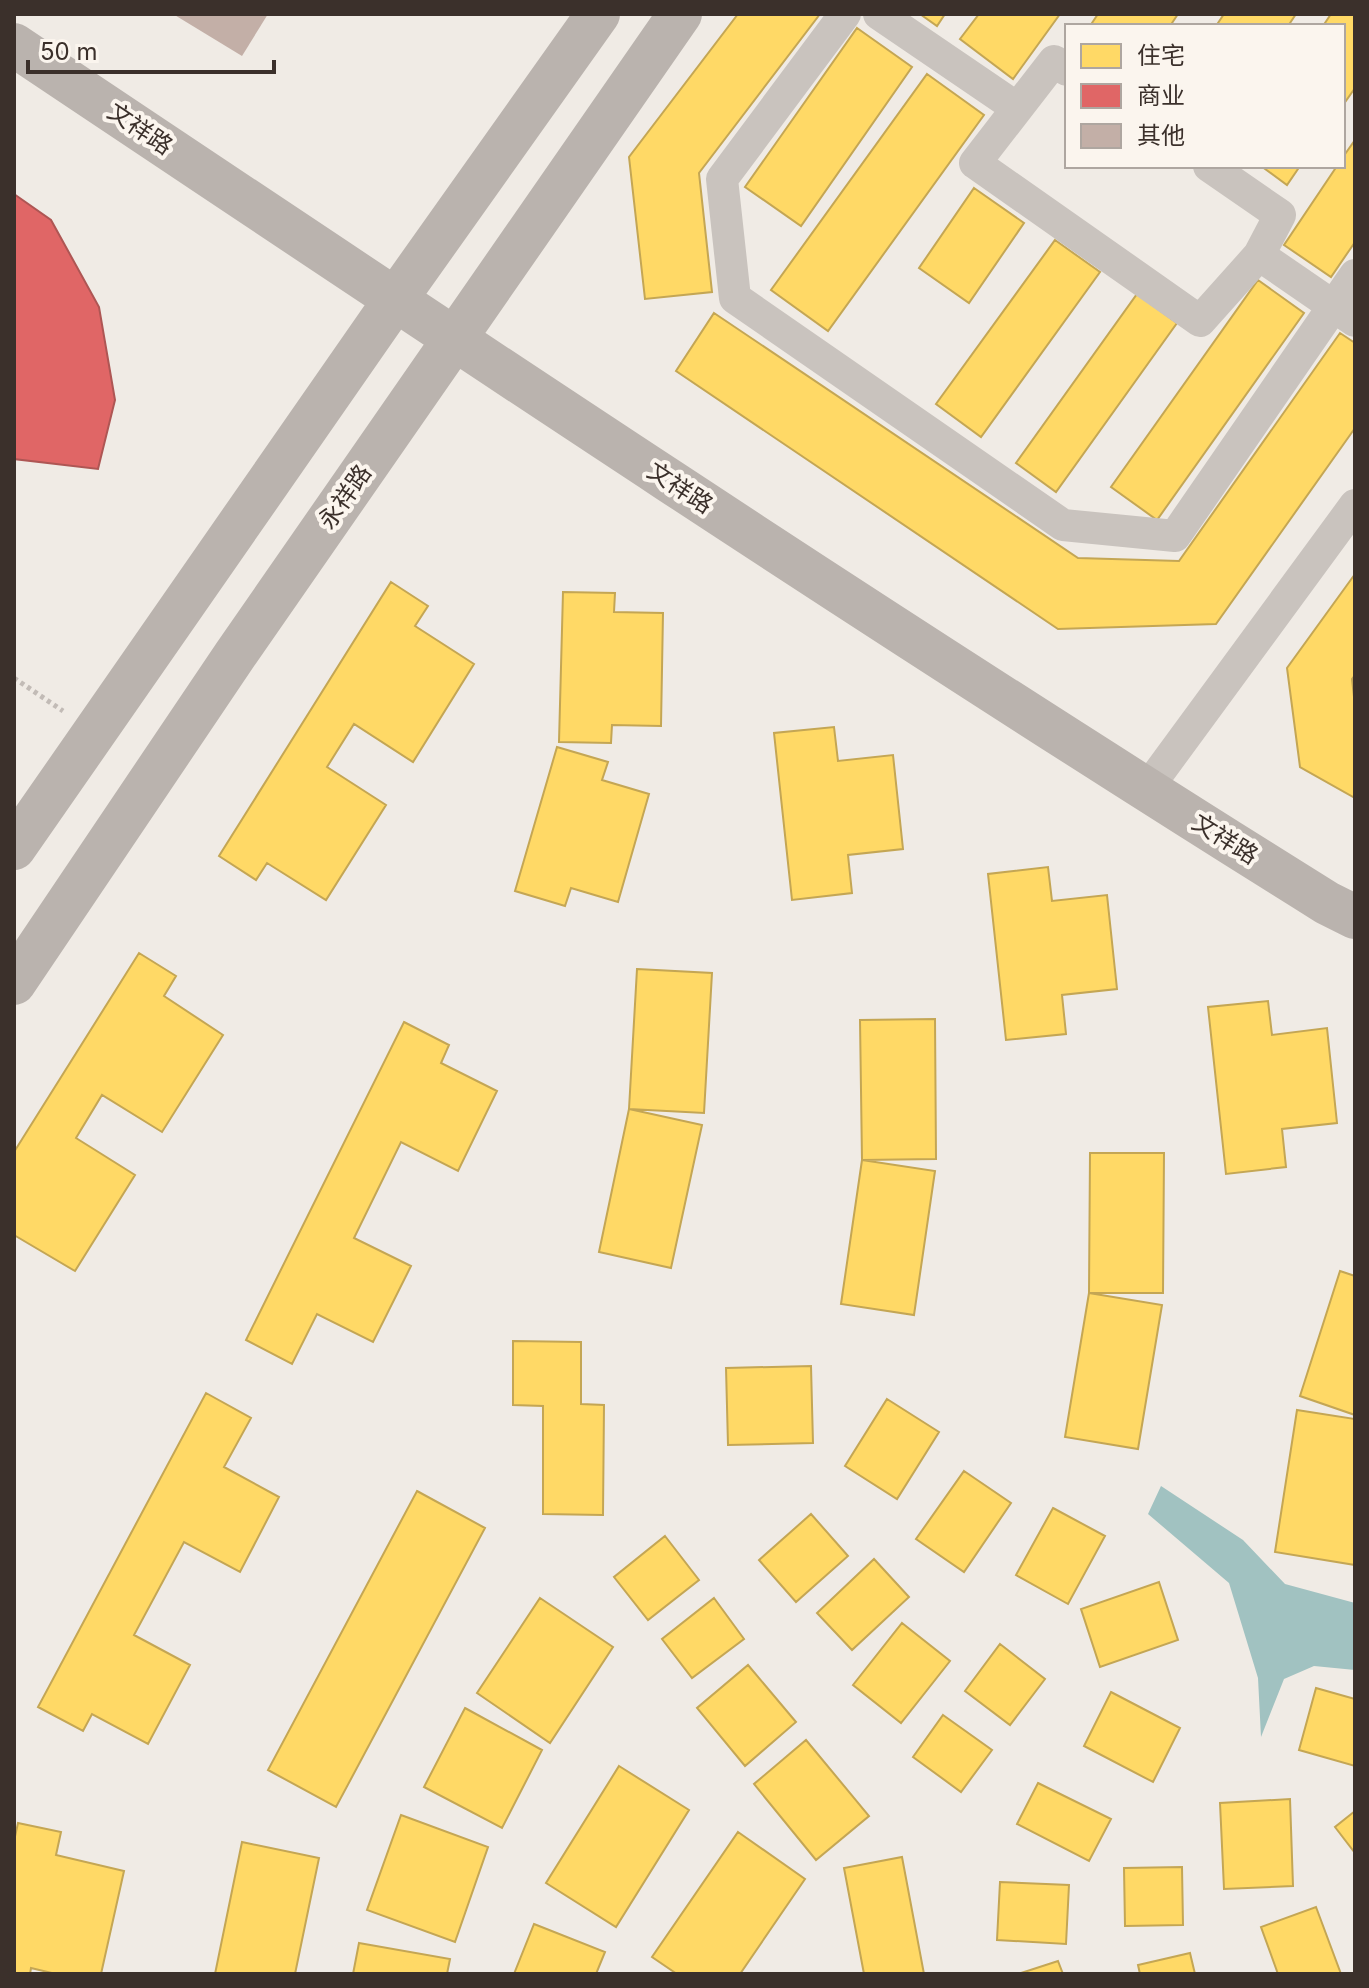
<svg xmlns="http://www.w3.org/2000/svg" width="1369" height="1988" font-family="Inter,'Noto Sans SC',sans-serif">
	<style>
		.water { fill: #a1c2c1 }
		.homes { fill: #ffd966; stroke: #c4a654; stroke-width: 2 }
		.shops { fill: #e06666; stroke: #ae5654; stroke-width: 2 }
		.building { fill: #c3afa7 }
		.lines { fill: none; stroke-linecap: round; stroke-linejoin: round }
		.path { stroke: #c2bbb6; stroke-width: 5; stroke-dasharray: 4 4; stroke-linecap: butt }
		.street { stroke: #c9c3be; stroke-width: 32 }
		.secondary { stroke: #bab3ae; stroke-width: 44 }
		.labels { text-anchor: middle; stroke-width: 8; stroke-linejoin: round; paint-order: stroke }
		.street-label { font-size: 24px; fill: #3b302b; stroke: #fbf5ee }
	</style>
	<rect width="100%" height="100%" fill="#f0ebe5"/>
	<path class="water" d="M1161 1486 1243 1540 1285 1584 1355 1603V1670L1314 1666 1284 1679 1261 1737 1258 1678 1229 1583 1148 1514Z"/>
	<path class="homes" d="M738 14H820L699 173 712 292 645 299 629 157Z
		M920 14H945L937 26Z
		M979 14H1060L1013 79 960 39Z
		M1098 14H1178L1170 26H1090Z
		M1224 14H1296L1288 26H1216Z
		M1331 14H1355V88L1343 105V26H1323Z
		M857 28 912 67 801 226 745 187Z
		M927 74 984 115 828 331 771 290Z
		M1355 140V242L1331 277 1284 245 1337 166H1343V157Z
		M1261 166H1300L1287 185Z
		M974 188 1024 223 969 303 919 268Z
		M1055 240 1100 272 981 437 936 404Z
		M1258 280 1304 313 1157 520 1111 487Z
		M1137 294 1177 323 1056 492 1016 463Z
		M714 313 1078 558 1179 561 1340 333 1355 343V428L1216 624 1058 629 676 371Z
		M1355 574V675L1352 679 1355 706V798L1300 767 1287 668Z
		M391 582 428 606 415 626 474 664 413 762 354 724 327 767 386 805 326 900 267 863 256 880 219 856Z
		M563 592 615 593 614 612 663 613 661 726 612 725 611 743 559 742Z
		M834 727 838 761 893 755 903 849 848 855 852 893 792 900 774 733Z
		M557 747 608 762 602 780 649 794 618 902 571 888 565 906 515 891Z
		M1048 867 1052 901 1107 895 1117 989 1062 995 1066 1034 1006 1040 988 874Z
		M139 953 176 976 164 996 223 1035 162 1132 102 1095 76 1138 135 1175 75 1271 14 1235V1152Z
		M637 969 712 973 704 1113 629 1109Z
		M1268 1001 1272 1035 1327 1028 1337 1123 1282 1129 1286 1167 1226 1174 1208 1007Z
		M935 1019 936 1159 862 1160 860 1020Z
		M404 1022 449 1045 441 1063 497 1091 458 1171 401 1142 354 1238 411 1266 373 1342 317 1314 292 1364 246 1340Z
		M629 1109 702 1125 671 1268 599 1252Z
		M1090 1153H1164L1163 1293H1089Z
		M862 1160 935 1171 914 1315 841 1304Z
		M1340 1271 1355 1276V1415L1300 1396Z
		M1089 1293 1162 1305 1138 1449 1065 1437Z
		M513 1341 581 1342V1404L604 1405 603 1515 543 1514V1406L513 1405Z
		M811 1366 813 1443 728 1445 726 1368Z
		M206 1393 251 1418 224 1467 279 1497 240 1572 184 1542 134 1635 190 1665 148 1744 92 1714 83 1731 38 1707Z
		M887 1399 939 1432 897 1499 845 1466Z
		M1297 1410 1355 1419V1565L1275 1552Z
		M964 1471 1011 1503 964 1572 916 1539Z
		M417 1491 485 1528 336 1807 268 1770Z
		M1053 1508 1105 1536 1068 1604 1016 1575Z
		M811 1514 848 1556 796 1602 759 1560Z
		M665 1536 699 1580 648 1620 614 1577Z
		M874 1559 909 1597 852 1650 817 1613Z
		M1159 1582 1178 1640 1100 1667 1081 1609Z
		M540 1598 613 1647 550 1743 477 1693Z
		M714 1598 744 1639 692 1678 662 1639Z
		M902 1623 950 1661 901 1723 853 1685Z
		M1000 1644 1045 1679 1010 1725 965 1691Z
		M748 1665 796 1722 745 1766 697 1708Z
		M1316 1688 1355 1699V1766L1299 1750Z
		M1111 1692 1180 1728 1153 1782 1084 1746Z
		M465 1708 542 1750 502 1828 424 1787Z
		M943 1715 992 1750 961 1792 913 1757Z
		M806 1740 869 1816 816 1860 754 1784Z
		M619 1766 689 1810 616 1927 546 1883Z
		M1038 1783 1111 1819 1089 1861 1017 1824Z
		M1290 1799 1293 1886 1224 1889 1220 1803Z
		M1355 1811V1853L1335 1827Z
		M401 1815 488 1847 455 1942 367 1910Z
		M18 1823 61 1832 56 1855 124 1871 101 1974H56L31 1968 30 1974H14V1841Z
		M738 1832 805 1879 740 1974H677L652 1957Z
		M242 1842 319 1858 295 1974H215Z
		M902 1857 924 1974H864L844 1868Z
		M1182 1867 1183 1925 1125 1926 1124 1868Z
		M1000 1882 1069 1885 1066 1944 997 1940Z
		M1316 1907 1341 1974H1278L1261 1927Z
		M534 1924 605 1952 596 1974H514Z
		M359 1943 450 1959 447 1974H353Z
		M1190 1953 1195 1974H1140L1138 1965Z
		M1058 1961 1063 1974H1018Z"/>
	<path class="shops" d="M14 194 51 220 99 307 115 400 98 469 14 459Z"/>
	<path class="building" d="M173 14H268L242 56Z"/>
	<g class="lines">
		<path class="path" d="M14 678 63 711"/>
		<path class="street" d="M845 14 722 179 735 298 1063 525 1175 536 1355 275
			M879 14 1017 108
			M1067 70 1054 61 975 163 1200 321 1259 255 1280 215 1209 166
			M1259 255 1355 321
			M1146 790 1355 505"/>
		<path class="secondary" d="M14 45C449 336 883 626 1327 903L1355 917
			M14 848 395 300 598 14
			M14 983 235 655 680 14"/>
	</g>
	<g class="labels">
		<g class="street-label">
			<text transform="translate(140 129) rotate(34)" y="8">文祥路</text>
			<text transform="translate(680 488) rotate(33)" y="8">文祥路</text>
			<text transform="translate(345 497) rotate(-55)" y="8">永祥路</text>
			<text transform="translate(1225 839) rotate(32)" y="8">文祥路</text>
		</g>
	</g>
	<rect width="1369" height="1988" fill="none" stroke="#3b302b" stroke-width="32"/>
	<rect x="1065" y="24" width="280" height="144" fill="#fbf5ee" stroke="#aea6a0" stroke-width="2"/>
	<rect x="1081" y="44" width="40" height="24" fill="#ffd966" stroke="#aea6a0" stroke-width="2"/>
	<text x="1137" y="64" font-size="24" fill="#3b302b">住宅</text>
	<rect x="1081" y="84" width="40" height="24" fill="#e06666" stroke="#aea6a0" stroke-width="2"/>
	<text x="1137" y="104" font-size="24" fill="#3b302b">商业</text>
	<rect x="1081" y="124" width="40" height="24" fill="#c3afa7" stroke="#aea6a0" stroke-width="2"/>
	<text x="1137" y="144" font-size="24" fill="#3b302b">其他</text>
	<path d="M28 60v12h246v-12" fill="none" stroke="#3b302b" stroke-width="4"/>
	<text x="40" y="60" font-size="24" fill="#3b302b" stroke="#fbf5ee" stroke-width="6" paint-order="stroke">50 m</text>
</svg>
